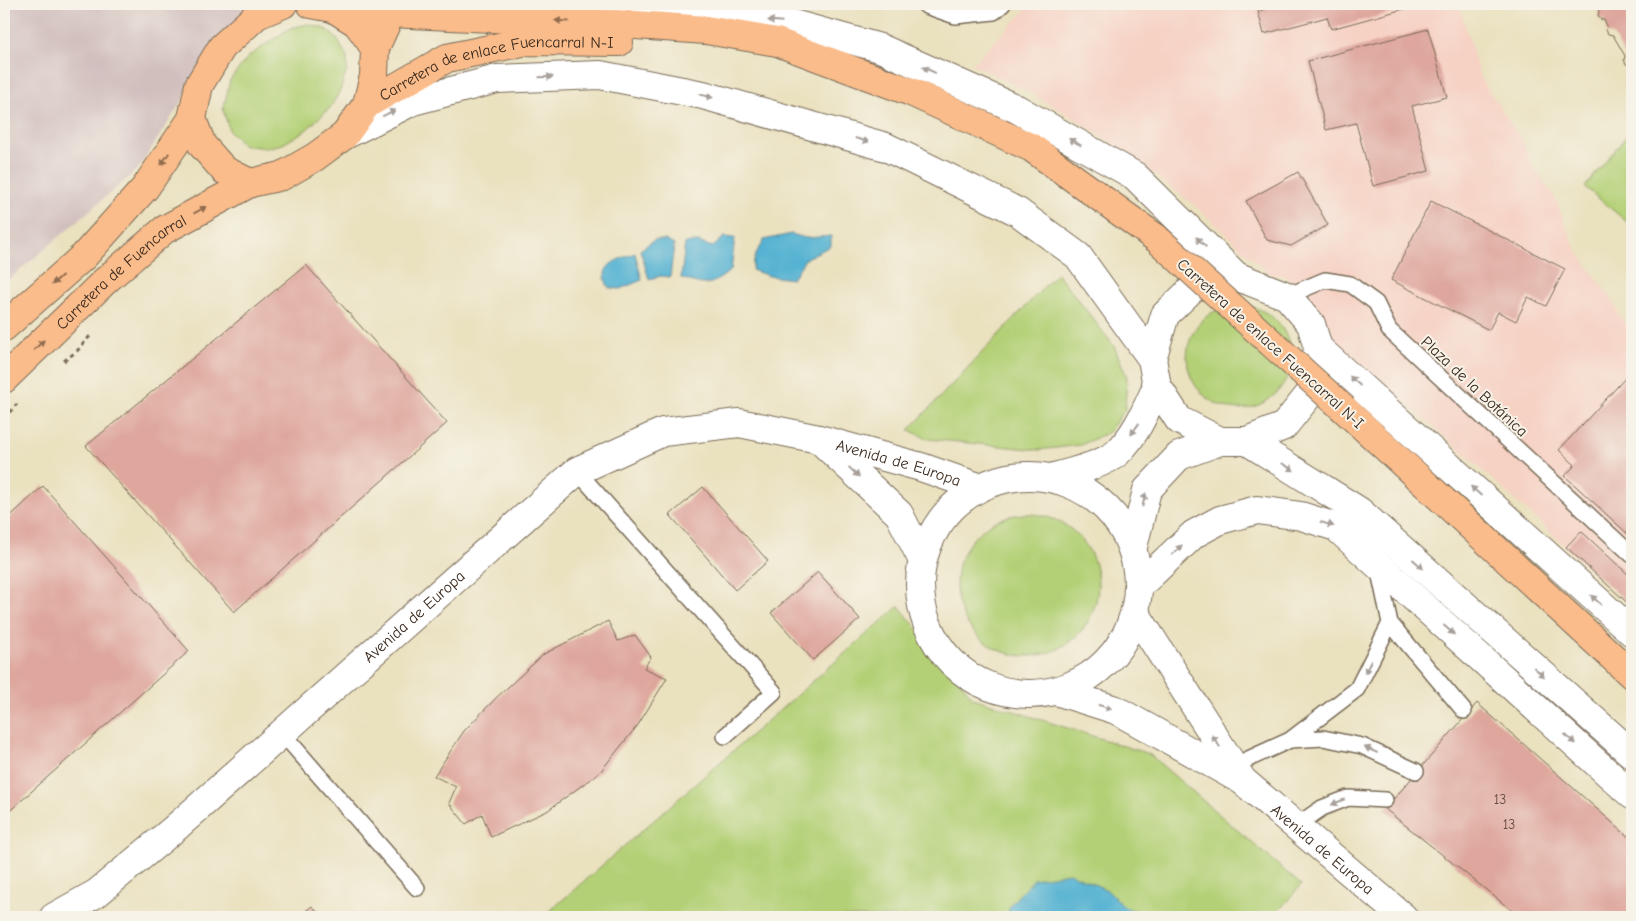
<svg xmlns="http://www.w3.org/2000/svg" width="1636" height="921" font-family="'Comic Neue',sans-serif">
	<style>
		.built { fill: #f6d2c4 }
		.industrial { fill: #d1bfbe }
		.green { fill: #b3d076; stroke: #777d4a }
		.water { fill: #54b2d2; stroke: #486e78 }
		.building { fill: #dea69c }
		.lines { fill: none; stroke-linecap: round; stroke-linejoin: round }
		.lane-casing { stroke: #786a56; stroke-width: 18 }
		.street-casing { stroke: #786a56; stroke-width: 30 }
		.primary-casing { stroke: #786a56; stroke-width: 30 }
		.highway-casing { stroke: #786a56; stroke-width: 30 }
		.path { stroke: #786a56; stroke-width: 3; stroke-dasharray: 4 4; stroke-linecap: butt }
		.lane { stroke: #fff; stroke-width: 15 }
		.street { stroke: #fff; stroke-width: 28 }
		.primary { stroke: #fabc8b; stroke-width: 28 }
		.highway { stroke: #fabc8b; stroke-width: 28 }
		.primary-bridge-casing { stroke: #786a56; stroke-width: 30; stroke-linecap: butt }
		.primary-bridge { stroke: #fabc8b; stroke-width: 28 }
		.oneway { fill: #916c4f }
		.oneway2 { fill: #a79f9a }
		.labels { text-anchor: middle; stroke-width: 4; stroke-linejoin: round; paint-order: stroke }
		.number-label { font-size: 14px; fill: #64493e }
		.street-label { font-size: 16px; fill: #3b2a1e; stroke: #f7f3e8 }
	</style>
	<rect width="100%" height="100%" fill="#f7f3e8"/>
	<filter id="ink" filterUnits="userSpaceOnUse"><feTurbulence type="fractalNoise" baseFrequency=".02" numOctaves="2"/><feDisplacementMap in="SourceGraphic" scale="10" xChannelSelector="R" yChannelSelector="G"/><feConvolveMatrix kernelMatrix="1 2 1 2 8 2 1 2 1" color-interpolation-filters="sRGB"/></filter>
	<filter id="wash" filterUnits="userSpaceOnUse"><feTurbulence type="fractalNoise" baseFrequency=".0096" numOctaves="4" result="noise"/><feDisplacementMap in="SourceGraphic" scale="20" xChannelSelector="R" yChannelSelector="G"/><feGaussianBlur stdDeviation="1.12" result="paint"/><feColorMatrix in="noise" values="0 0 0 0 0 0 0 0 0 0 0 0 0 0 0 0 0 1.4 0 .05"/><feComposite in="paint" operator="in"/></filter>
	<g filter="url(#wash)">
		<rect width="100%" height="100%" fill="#eae1bf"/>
		<path class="built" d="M1032 4H1459L1480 77 1523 142 1531 164 1554 196 1576 249 1613 301 1620 316 1632 335V607L1461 451 1321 329 1314 308 1315 305 1283 274 1274 276 1268 273 1193 204 1118 147 1075 119 1029 92 972 64Z"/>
		<path class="industrial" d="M4 4H263L216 48 138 169 4 284Z"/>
		<path class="green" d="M308 24 326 29 337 39 347 57V70L340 91 330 108 306 130 283 144 265 148 244 145 230 132 223 110 230 80 249 56 290 28Z
			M1632 129V226L1585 187Z
			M1057 273 1114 346 1127 377 1125 409 1109 432 1081 445 1039 450 928 439 909 430Z
			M1187 357a52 52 0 1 1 104 0a52 52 0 1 1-104 0Z
			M956 585a71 71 0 1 1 142 0a71 71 0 1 1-142 0Z
			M899 606 973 698 1149 754 1301 885 1273 917H543Z"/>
		<path class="water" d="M791 234 806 238 831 236V246L806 258 792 279 769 276 752 270C753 264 755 255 758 250 760 246 763 245 764 240Z
			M724 237 735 238 731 270C710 287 706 287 681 278L685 243 700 242 703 244 713 247Z
			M654 240H665L674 245 670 277 661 276 649 279 640 250Z
			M635 253 642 280 620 289 609 288C596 265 617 260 635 253Z
			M1070 873 1107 890 1124 907 1152 917H1006L1011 904 1034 879Z"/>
		<g id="blocks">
			<path class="building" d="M1286 4H1422L1331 29 1327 17 1264 34 1258 11Z
				M1594 4H1632V68L1630 65 1626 64 1624 60 1625 56 1613 35 1608 34 1606 30 1607 26 1604 20 1600 19 1598 16 1599 11Z
				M1428 29 1447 97 1412 106 1429 171 1373 186 1356 123 1326 130 1308 61Z
				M1298 172 1328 225 1291 246 1267 240 1246 201Z
				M1431 201 1565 269 1546 306 1528 297 1516 321 1498 312 1489 330 1391 280Z
				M306 265 447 423 234 612 86 446Z
				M1629 374 1632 377V538L1565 476 1575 465 1559 450Z
				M43 486 189 651 4 816V522Z
				M703 487 768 561 735 590 670 515Z
				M1581 531 1632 578V607L1566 547Z
				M818 572 860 619 813 660 771 613Z
				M608 621 618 641 635 635 651 657 644 668 667 678 638 725 600 772 547 811 491 837 482 814 466 824 449 803 456 787 434 776 464 731 496 698 544 654Z
				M1477 703 1632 840V917H1520L1385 809Z
				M312 906 322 917H298Z"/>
		</g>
	</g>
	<g filter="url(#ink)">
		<use href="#blocks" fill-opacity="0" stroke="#786a56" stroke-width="1"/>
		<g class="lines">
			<g class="lane-casing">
				<path id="lane" d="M583 4 611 11
					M924 4 926 6 955 16 994 12 1003 4
					M1287 296 1325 280 1350 284 1376 303 1389 330 1632 555
					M577 471 774 692 725 736
					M1378 567 1390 623 1464 711
					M282 733 417 888
					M1290 740 1357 689 1390 623
					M1233 766 1290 740 1323 738 1362 746 1416 771
					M1296 826 1322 808 1348 798 1385 800"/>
			</g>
			<g class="street-casing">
				<g id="street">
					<path d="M611 11 620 9 782 21 880 48 1017 109 1135 176 1236 276 1287 296 1311 324 1318 348 1312 391 1284 426 1247 441H1220L1179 456 1147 490 1133 547"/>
					<path d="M345 135 413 101 497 79 600 75 703 95 886 147 1018 212 1078 256 1152 359 1157 386 1179 420 1220 441"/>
					<path d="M1318 348 1632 632"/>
					<path d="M1152 359 1165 315 1194 287 1227 278"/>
					<path d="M821 441 899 514 921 557"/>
					<path d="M1247 441 1359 511 1632 754"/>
					<circle cx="1029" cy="585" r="109"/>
					<path d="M1054 477C1070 473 1107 463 1118 452 1137 433 1146 410 1157 386"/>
					<path d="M1142 583 1194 534 1220 520 1257 510 1301 516 1336 527 1632 795"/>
					<path d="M1136 614 1241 778"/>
					<path id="s1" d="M1059 692 1116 710 1243 781 1403 917"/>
					<path id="s2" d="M54 917 97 893 174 829 577 471 663 432 739 423 819 439 921 467 978 487"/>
				</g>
			</g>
			<g class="primary-casing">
				<g id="primary">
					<path d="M333 8 390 13 636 25 706 30 777 42 911 92 1032 148 1156 238"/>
					<path id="s3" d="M367 104 447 58 527 41 619 42"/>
					<path d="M1344 409 1632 675"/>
				</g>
			</g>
			<g class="highway-casing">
				<g id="highway">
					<path d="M283 4 257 15 222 47 199 85 192 119 202 145 224 170 250 183 282 176 315 157 345 135 367 104 374 76 375 48 357 23 333 8 311 4"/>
					<path d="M375 48 395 4"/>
					<path d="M4 327 84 256 145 188 192 119"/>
					<path id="s4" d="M4 379 105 281 164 230 250 183"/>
				</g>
			</g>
			<path class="path" d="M64 361 77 351 90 336
				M4 418 17 404"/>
			<use href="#lane" class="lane"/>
			<use href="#street" class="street"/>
			<use href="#primary" class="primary"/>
			<use href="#highway" class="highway"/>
			<g class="primary-bridge-casing">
				<path id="primary-bridge" d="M1156 238 1344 409"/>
			</g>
			<use href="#primary-bridge" class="primary-bridge"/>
		</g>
		<defs><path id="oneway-solid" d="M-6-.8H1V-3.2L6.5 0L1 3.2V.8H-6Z" transform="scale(1.25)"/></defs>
		<g class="oneway">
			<use href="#oneway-solid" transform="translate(562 21) rotate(-177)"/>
			<use href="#oneway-solid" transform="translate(165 159) rotate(124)"/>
			<use href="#oneway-solid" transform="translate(200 210) rotate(-29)"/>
			<use href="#oneway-solid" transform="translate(57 280) rotate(138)"/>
			<use href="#oneway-solid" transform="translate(39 345) rotate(-44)"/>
		</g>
		<g class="oneway2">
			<use href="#oneway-solid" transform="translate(775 21) rotate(-175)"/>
			<use href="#oneway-solid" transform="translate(929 70) rotate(-156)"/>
			<use href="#oneway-solid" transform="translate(546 77) rotate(-2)"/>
			<use href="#oneway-solid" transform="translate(706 96) rotate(14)"/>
			<use href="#oneway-solid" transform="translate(389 113) rotate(-26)"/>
			<use href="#oneway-solid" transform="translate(862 140) rotate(16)"/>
			<use href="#oneway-solid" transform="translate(1075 142) rotate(-150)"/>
			<use href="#oneway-solid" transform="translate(1201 242) rotate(-135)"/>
			<use href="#oneway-solid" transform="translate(1355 381) rotate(-138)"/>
			<use href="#oneway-solid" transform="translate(1135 429) rotate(125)"/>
			<use href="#oneway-solid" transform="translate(1288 467) rotate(32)"/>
			<use href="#oneway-solid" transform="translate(854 472) rotate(43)"/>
			<use href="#oneway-solid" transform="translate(1476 491) rotate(-138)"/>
			<use href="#oneway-solid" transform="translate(1144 500) rotate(-76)"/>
			<use href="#oneway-solid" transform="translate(1327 524) rotate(17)"/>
			<use href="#oneway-solid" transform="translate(1177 550) rotate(-44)"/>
			<use href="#oneway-solid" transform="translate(1418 564) rotate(42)"/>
			<use href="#oneway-solid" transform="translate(1596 600) rotate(-138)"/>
			<use href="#oneway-solid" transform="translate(1449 630) rotate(42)"/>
			<use href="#oneway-solid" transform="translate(1368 667) rotate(117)"/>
			<use href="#oneway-solid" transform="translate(1539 672) rotate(42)"/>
			<use href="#oneway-solid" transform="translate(1105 707) rotate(18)"/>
			<use href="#oneway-solid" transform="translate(1570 739) rotate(42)"/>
			<use href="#oneway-solid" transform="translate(1216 741) rotate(-123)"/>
			<use href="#oneway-solid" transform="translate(1371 750) rotate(-155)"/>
			<use href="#oneway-solid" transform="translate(1338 802) rotate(157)"/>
		</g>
	</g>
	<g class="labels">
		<g class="number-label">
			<text x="1500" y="804">13</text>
			<text x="1509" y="829">13</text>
		</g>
		<g class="street-label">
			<text dy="6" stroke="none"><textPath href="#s3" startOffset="138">Carretera de enlace Fuencarral N-I</textPath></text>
			<text dy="6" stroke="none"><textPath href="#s4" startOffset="159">Carretera de Fuencarral</textPath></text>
			<text transform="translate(1271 343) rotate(42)" y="6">Carretera de enlace Fuencarral N-I</text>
			<text transform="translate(1475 386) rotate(43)" y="6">Plaza de la Botánica</text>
			<text dy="6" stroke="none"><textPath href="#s2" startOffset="1024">Avenida de Europa</textPath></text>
			<text dy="6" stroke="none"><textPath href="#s2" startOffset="470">Avenida de Europa</textPath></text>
			<text dy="6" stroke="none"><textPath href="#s1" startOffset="310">Avenida de Europa</textPath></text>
		</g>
	</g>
	<rect width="1636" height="921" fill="none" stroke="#f7f3e8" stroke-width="20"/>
</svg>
